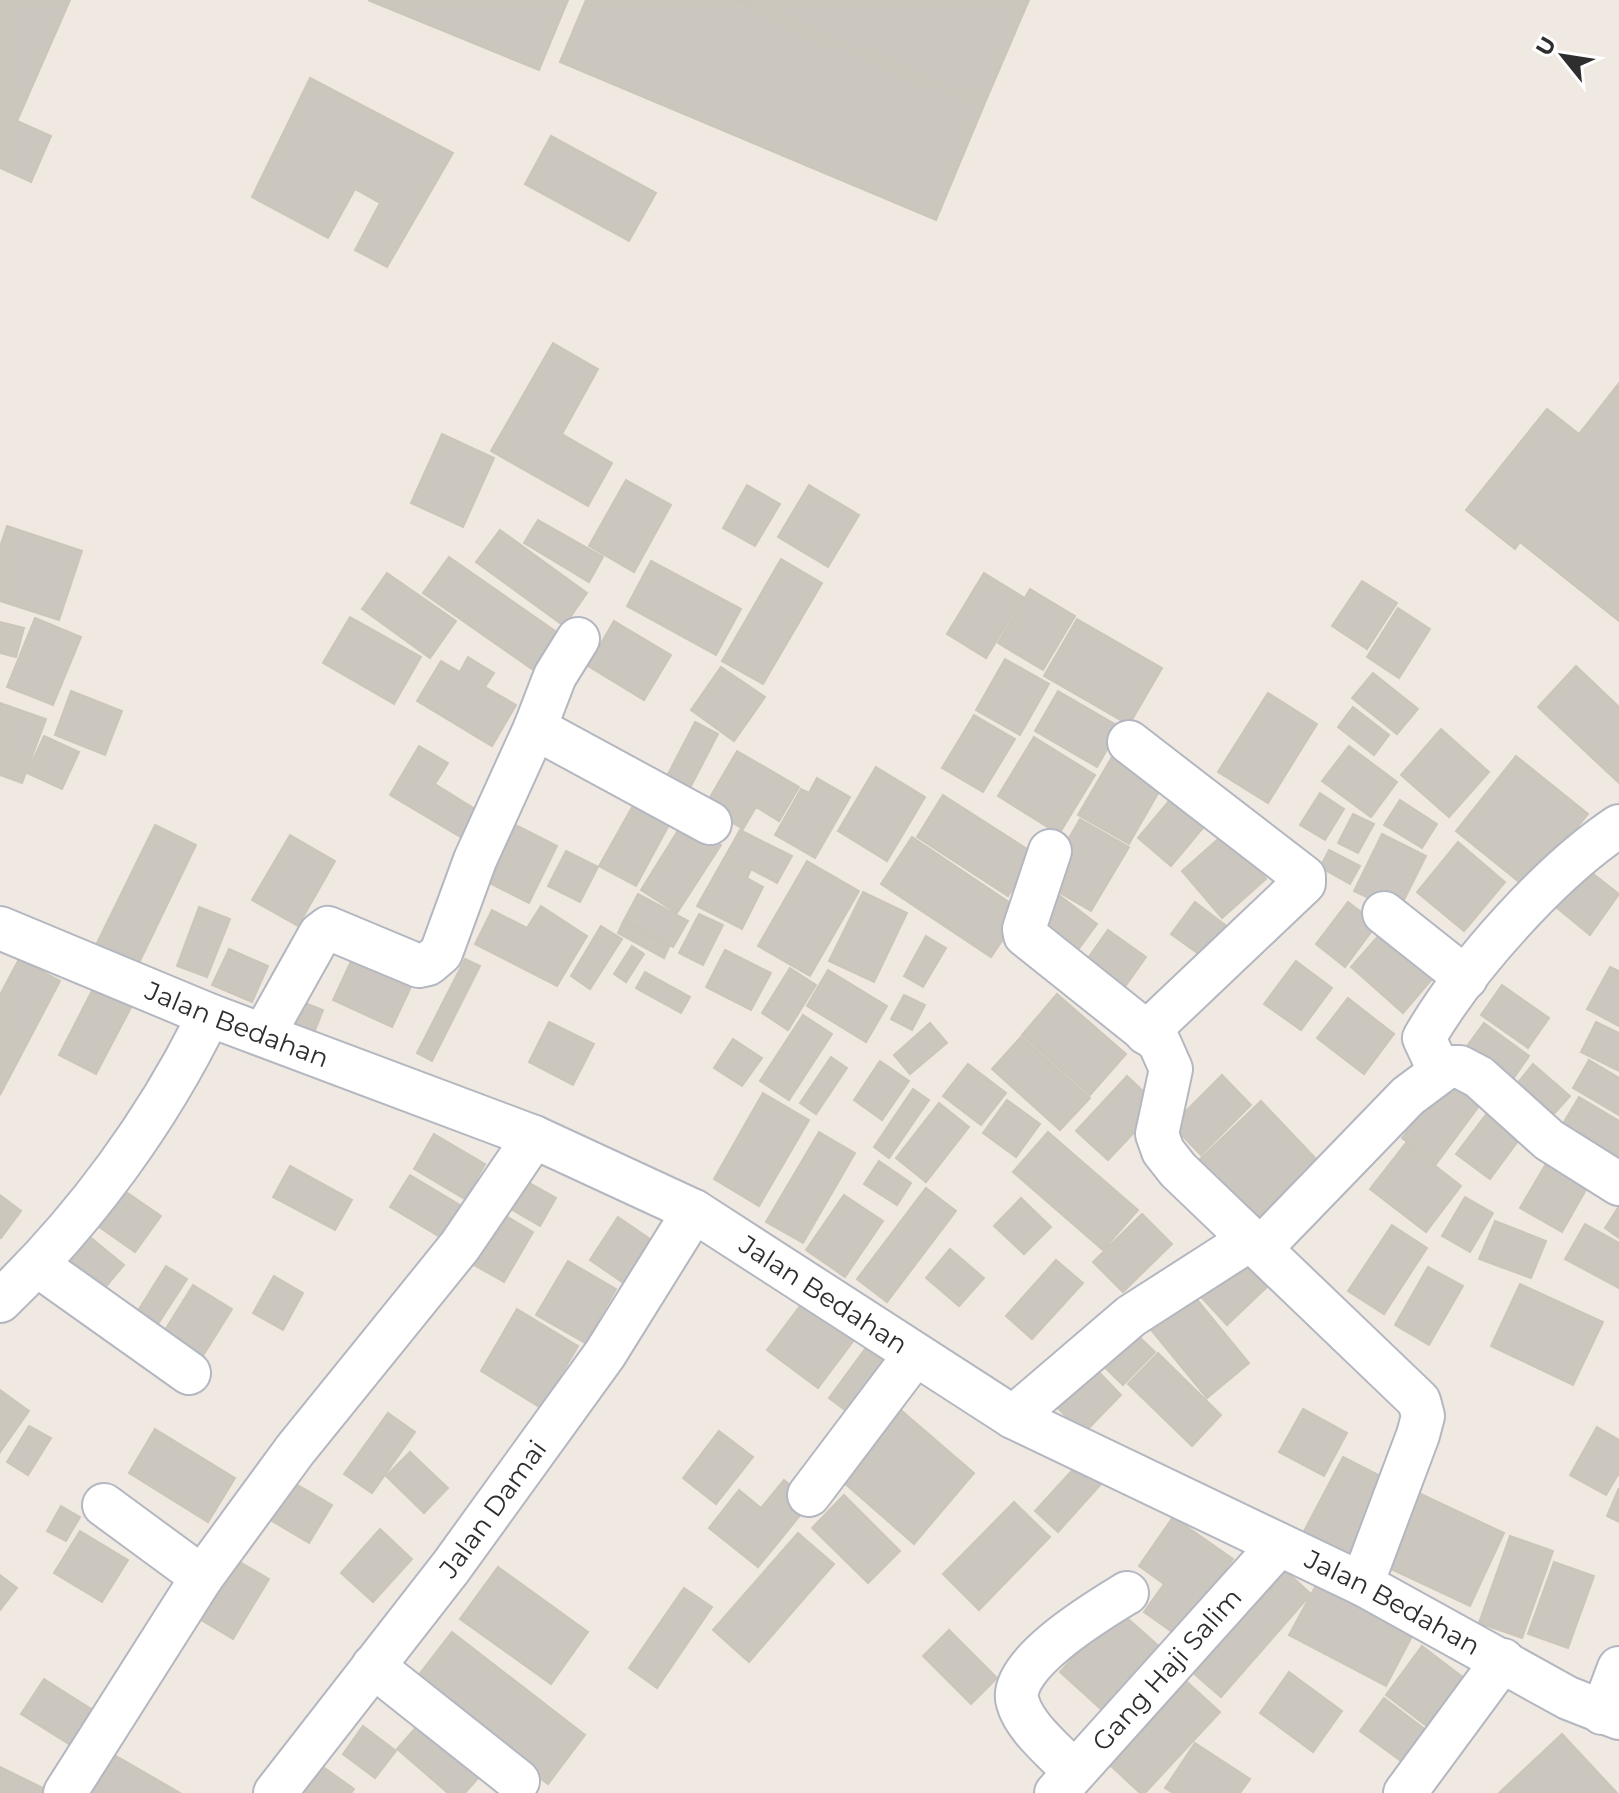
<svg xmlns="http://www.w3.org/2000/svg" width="1619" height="1793" font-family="Montserrat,sans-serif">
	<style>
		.building { fill: #cbc7bf; stroke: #cbc5ba; stroke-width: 2 }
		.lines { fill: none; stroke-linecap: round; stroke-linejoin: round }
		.street-casing { stroke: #b4b7c1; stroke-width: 46 }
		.street { stroke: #fff; stroke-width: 42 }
		.labels { text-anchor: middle; stroke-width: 7; stroke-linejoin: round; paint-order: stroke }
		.street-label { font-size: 26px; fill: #2e2e2e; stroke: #fff }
	</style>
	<rect width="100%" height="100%" fill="#efe9e1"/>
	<path class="building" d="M0 0H70L17 121 51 136 31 182 0 168Z
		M368 0H568L539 70Z
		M586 0H734L984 105 936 220 560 62Z
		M734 0H1029L984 105Z
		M310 78 453 153 387 267 355 250 380 203 355 189 328 238 252 197Z
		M551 136 656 193 629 241 525 184Z
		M553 343 598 369 562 434 612 463 588 506 491 451Z
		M1619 383V621L1520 542 1515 549 1466 510 1547 409 1579 434Z
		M442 434 494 458 463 527 411 503Z
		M626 480 671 505 634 572 589 546Z
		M747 485 780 504 755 546 723 528Z
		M809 485 859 515 828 567 778 537Z
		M538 520 603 557 589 582 524 543Z
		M7 526 82 551 59 620 0 601V547Z
		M500 530 587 593 564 626 476 562Z
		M449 557 558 633 532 669 423 593Z
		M781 559 822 583 763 684 722 661Z
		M651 561 741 609 716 655 627 606Z
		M387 573 456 621 430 658 362 609Z
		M984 573 1023 597 986 658 947 634Z
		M1362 581 1397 603 1367 649 1332 626Z
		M1030 589 1075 616 1043 670 998 643Z
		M1398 608 1430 629 1399 678 1367 657Z
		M350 617 421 657 394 704 323 663Z
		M35 618 81 637 53 705 7 687Z
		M1077 619 1162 668 1129 725 1044 676Z
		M614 621 671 655 644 700 588 666Z
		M0 622 24 628 16 657 0 653Z
		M468 657 494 673 485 687 516 705 492 746 417 701 441 661 460 672Z
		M1005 659 1049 684 1020 735 976 710Z
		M1576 666 1619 707V783L1538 707Z
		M721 667 765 697 734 741 691 710Z
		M1373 673 1418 709 1397 734 1352 698Z
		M71 691 122 711 105 755 55 735Z
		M1058 691 1120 727 1097 767 1035 731Z
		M1268 693 1317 724 1268 803 1218 772Z
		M0 703 46 719 22 783 0 775Z
		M1353 707 1389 735 1374 755 1338 727Z
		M974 715 1015 739 983 792 942 768Z
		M695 722 718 734 690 788 667 776Z
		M1441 729 1489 772 1449 817 1401 775Z
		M44 736 79 752 62 789 27 773Z
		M1034 737 1095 775 1059 834 998 796Z
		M1119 745 1169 774 1129 844 1078 815Z
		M419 746 448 763 435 784 483 814 467 841 390 795Z
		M1349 746 1397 782 1371 817 1322 781Z
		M737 751 799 787 779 821 756 807 743 829 705 806Z
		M1516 756 1588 814 1528 889 1456 831Z
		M876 767 925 797 887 861 838 831Z
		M817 778 850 797 815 858 775 835 801 789 809 793Z
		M1179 789 1212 817 1171 866 1138 838Z
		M640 793 676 812 636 886 599 866Z
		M1320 793 1344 809 1325 840 1300 825Z
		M943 795 1035 854 1008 896 917 837Z
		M1400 800 1437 824 1422 848 1384 825Z
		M1353 814 1374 824 1358 853 1338 843Z
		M504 819 557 846 529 903 476 876Z
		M1080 819 1129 847 1091 911 1043 883Z
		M684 821 721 845 677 913 641 890Z
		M155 825 196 845 139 963 97 943Z
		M740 830 792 856 777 883 751 869 747 878 763 887 742 929 697 906Z
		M1226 832 1266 879 1222 918 1182 871Z
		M1382 834 1426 856 1398 912 1354 891Z
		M290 835 335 861 298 926 252 900Z
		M912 837 1022 911 991 957 881 884Z
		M1458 842 1505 882 1464 931 1417 892Z
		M1329 850 1360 866 1350 884 1320 867Z
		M566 851 598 867 580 902 548 886Z
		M807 861 859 891 810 976 758 946Z
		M1587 869 1619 894 1590 935 1556 907Z
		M863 892 907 913 874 982 829 961Z
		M1055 892 1097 924 1069 962 1026 931Z
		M638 894 688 921 673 947 624 920Z
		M1195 902 1233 931 1210 962 1171 934Z
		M1348 902 1377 924 1345 967 1316 944Z
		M541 906 587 936 557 986 475 944 492 910 527 928Z
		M199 907 230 919 207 977 177 966Z
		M699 914 723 925 703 965 679 953Z
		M623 922 669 947 664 958 618 933Z
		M601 926 622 939 590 989 571 976Z
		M1108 930 1146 957 1119 995 1081 968Z
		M1381 933 1432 979 1403 1013 1351 967Z
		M926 936 946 948 923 987 904 976Z
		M359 944 418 972 392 1027 333 1000Z
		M632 946 644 954 626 982 614 974Z
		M229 949 268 966 252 1002 212 985Z
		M725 950 771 973 751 1010 706 987Z
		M19 959 60 981 0 1095V995Z
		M465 959 480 966 432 1061 417 1053Z
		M1296 961 1332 988 1301 1030 1264 1004Z
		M1610 967 1619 971V1026L1587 1009Z
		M790 968 816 985 788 1030 762 1013Z
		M828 970 887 1006 866 1042 807 1006Z
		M645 972 690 997 681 1013 636 988Z
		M98 979 136 998 96 1074 59 1055Z
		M1502 985 1549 1018 1528 1048 1481 1015Z
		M1057 994 1126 1054 1090 1095 1022 1035Z
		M904 995 925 1005 912 1030 891 1019Z
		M1348 998 1394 1034 1364 1074 1317 1038Z
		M297 1000 323 1010 310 1043 283 1033Z
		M803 1015 832 1034 789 1100 760 1081Z
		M549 1022 594 1044 573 1085 529 1062Z
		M1596 1022 1619 1033V1071L1581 1052Z
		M930 1023 947 1043 910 1074 894 1055Z
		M1484 1023 1529 1056 1513 1079 1467 1046Z
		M1021 1037 1090 1098 1060 1130 992 1069Z
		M733 1039 762 1058 742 1086 714 1068Z
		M831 1057 847 1068 816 1114 800 1103Z
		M1589 1060 1619 1078V1115L1573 1088Z
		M880 1061 909 1081 882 1120 854 1100Z
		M968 1064 1006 1093 981 1125 943 1096Z
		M1533 1064 1570 1096 1552 1116 1516 1085Z
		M1452 1072 1485 1098 1436 1164 1402 1138Z
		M1222 1075 1251 1105 1201 1155 1172 1125Z
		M1127 1076 1159 1106 1108 1160 1076 1131Z
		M913 1089 929 1100 889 1158 874 1147Z
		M763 1093 809 1120 759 1206 714 1179Z
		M1579 1097 1619 1121V1161L1561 1127Z
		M1007 1100 1040 1124 1016 1157 983 1133Z
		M1261 1101 1317 1160 1253 1222 1196 1163Z
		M939 1103 969 1127 926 1182 896 1158Z
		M1488 1112 1521 1137 1490 1179 1456 1154Z
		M819 1132 855 1153 803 1243 766 1222Z
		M1048 1132 1138 1210 1103 1250 1013 1172Z
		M434 1134 485 1164 465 1199 414 1169Z
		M1406 1143 1461 1186 1426 1232 1370 1189Z
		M1551 1155 1592 1179 1562 1232 1520 1208Z
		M879 1161 911 1183 897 1205 864 1184Z
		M290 1166 352 1200 335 1230 273 1197Z
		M410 1175 465 1208 445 1240 390 1207Z
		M526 1181 556 1198 540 1226 511 1209Z
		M113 1183 161 1216 135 1252 88 1219Z
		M926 1188 956 1211 887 1302 857 1279Z
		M0 1195 21 1211 1 1238H0Z
		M844 1195 883 1221 845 1277 806 1250Z
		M1465 1197 1493 1213 1470 1252 1442 1236Z
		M1021 1198 1051 1227 1024 1254 994 1226Z
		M1619 1206V1238L1605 1228Z
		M496 1210 533 1232 504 1282 467 1261Z
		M1142 1214 1172 1244 1123 1292 1093 1262Z
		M618 1217 653 1241 625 1284 590 1260Z
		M1495 1221 1546 1241 1531 1278 1479 1259Z
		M73 1223 124 1265 93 1302 42 1260Z
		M1585 1224 1619 1243V1288L1565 1259Z
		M1392 1225 1427 1248 1384 1314 1348 1291Z
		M950 1249 984 1278 959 1306 926 1278Z
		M1234 1256 1267 1287 1227 1325 1192 1287Z
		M1056 1260 1083 1283 1032 1339 1006 1316Z
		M568 1261 616 1289 585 1343 536 1315Z
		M166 1266 187 1279 156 1327 136 1314Z
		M1428 1267 1463 1286 1429 1345 1395 1325Z
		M274 1276 303 1293 283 1330 253 1313Z
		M1520 1284 1603 1322 1573 1385 1491 1346Z
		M193 1285 232 1309 201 1359 162 1335Z
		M1189 1290 1249 1363 1207 1398 1147 1325Z
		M803 1302 854 1340 818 1388 767 1350Z
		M517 1309 578 1346 541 1408 481 1371Z
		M1127 1325 1155 1352 1123 1385 1094 1357Z
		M871 1341 903 1364 861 1422 829 1398Z
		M1158 1353 1221 1415 1192 1446 1128 1384Z
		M1091 1364 1121 1395 1083 1434 1052 1402Z
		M0 1390 29 1411 0 1452Z
		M895 1405 974 1473 914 1544 835 1475Z
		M1303 1409 1347 1433 1324 1476 1279 1452Z
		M388 1413 415 1432 372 1493 344 1474Z
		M29 1426 51 1438 28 1475 7 1462Z
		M1597 1427 1619 1440V1473L1606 1495 1570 1475Z
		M155 1429 235 1478 208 1522 129 1473Z
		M719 1431 753 1457 716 1504 683 1478Z
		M410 1452 448 1488 424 1513 386 1476Z
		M1343 1457 1388 1480 1346 1559 1302 1535Z
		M1078 1464 1101 1484 1058 1532 1035 1511Z
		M284 1477 332 1505 309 1543 262 1515Z
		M784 1480 811 1502 758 1567 709 1528 739 1490 761 1508Z
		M1619 1488V1522L1607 1516Z
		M1410 1489 1504 1533 1470 1606 1376 1562Z
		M844 1495 900 1551 868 1583 812 1528Z
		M1014 1502 1050 1537 979 1610 943 1574Z
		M61 1506 80 1517 66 1541 47 1531Z
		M1173 1517 1233 1559 1178 1636 1144 1612 1164 1584 1139 1566Z
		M380 1529 412 1559 373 1602 341 1573Z
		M80 1531 128 1560 102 1602 54 1573Z
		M798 1533 834 1564 749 1662 713 1630Z
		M1510 1536 1553 1551 1522 1638 1479 1623Z
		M226 1554 269 1579 233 1639 191 1614Z
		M1276 1562 1311 1594 1221 1697 1185 1666Z
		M1554 1562 1594 1576 1568 1648 1528 1634Z
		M498 1567 588 1632 551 1684 460 1619Z
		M0 1575 17 1588 0 1610Z
		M1321 1576 1417 1627 1386 1686 1289 1635Z
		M684 1588 712 1607 657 1688 629 1668Z
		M1117 1609 1160 1647 1103 1711 1060 1672Z
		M949 1630 997 1678 971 1704 923 1656Z
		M452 1632 585 1735 548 1784 414 1681Z
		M1422 1646 1473 1685 1436 1733 1386 1695Z
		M1174 1670 1220 1712 1145 1793H1140L1097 1753Z
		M1289 1672 1342 1711 1313 1752 1260 1713Z
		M44 1679 107 1719 85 1754 21 1714Z
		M1384 1698 1435 1737 1412 1769 1360 1731Z
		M427 1715 487 1768 465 1793H448L397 1749Z
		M363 1726 396 1751 375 1778 343 1754Z
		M1562 1734 1617 1793H1499Z
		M1195 1743 1250 1779 1240 1793H1173L1165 1788Z
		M111 1753 180 1793H88Z
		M319 1764 354 1789 351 1793H298Z
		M0 1767 45 1789 44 1793H0Z"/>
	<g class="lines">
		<g class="street-casing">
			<g id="street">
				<path d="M535 728 710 823"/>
				<path d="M1129 742 1304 877V883L1146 1033"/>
				<path d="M1050 851 1024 929 1025 935 1159 1042 1171 1069 1157 1134 1163 1151 1178 1170 1419 1401 1423 1416 1418 1435 1362 1584"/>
				<path d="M1384 913 1466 978"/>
				<path id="s1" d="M0 928 209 1015 534 1137 694 1211 1013 1417 1362 1584 1568 1698 1619 1718"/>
				<path d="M264 1034 320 934 328 928 419 966 428 964 441 953 475 860 535 728 555 676 578 639"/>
				<path d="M1439 1070 1424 1038C1466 966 1550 872 1619 826"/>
				<path d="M1261 1248 1408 1096 1447 1067H1460L1479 1077 1549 1140 1619 1184"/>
				<path d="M37 1265 189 1373"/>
				<path d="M0 1301C85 1220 158 1120 209 1015"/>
				<path d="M1013 1417 1131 1316 1251 1239"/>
				<path d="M809 1495 914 1356"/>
				<path d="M104 1505 202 1577"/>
				<path d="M373 1666 518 1781"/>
				<path d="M1602 1713 1619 1668"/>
				<path d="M1073 1771C1056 1752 1025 1728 1018 1703 1005 1666 1099 1610 1127 1593"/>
				<path d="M65 1793 202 1577 295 1450 460 1246 534 1137"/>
				<path id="s2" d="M275 1793 451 1567 605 1354 694 1211"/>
				<path id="s3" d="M1056 1793 1278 1546"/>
				<path d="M1405 1793 1503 1660"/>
			</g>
		</g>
		<use href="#street" class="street"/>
	</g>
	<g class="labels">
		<g class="street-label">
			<text dy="9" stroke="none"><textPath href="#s1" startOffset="256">Jalan Bedahan</textPath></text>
			<text dy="9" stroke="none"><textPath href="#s1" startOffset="904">Jalan Bedahan</textPath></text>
			<text dy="9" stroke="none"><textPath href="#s2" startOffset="358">Jalan Damai</textPath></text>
			<text dy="9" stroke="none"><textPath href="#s1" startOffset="1552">Jalan Bedahan</textPath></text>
			<text dy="9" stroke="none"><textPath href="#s3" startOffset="166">Gang Haji Salim</textPath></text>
		</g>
	</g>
	<g transform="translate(1563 56) rotate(300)" stroke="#ffffff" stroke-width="6" paint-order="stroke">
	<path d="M0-6L14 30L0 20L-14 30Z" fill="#2e2e2e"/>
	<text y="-12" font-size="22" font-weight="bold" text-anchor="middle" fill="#2e2e2e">U</text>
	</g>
</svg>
